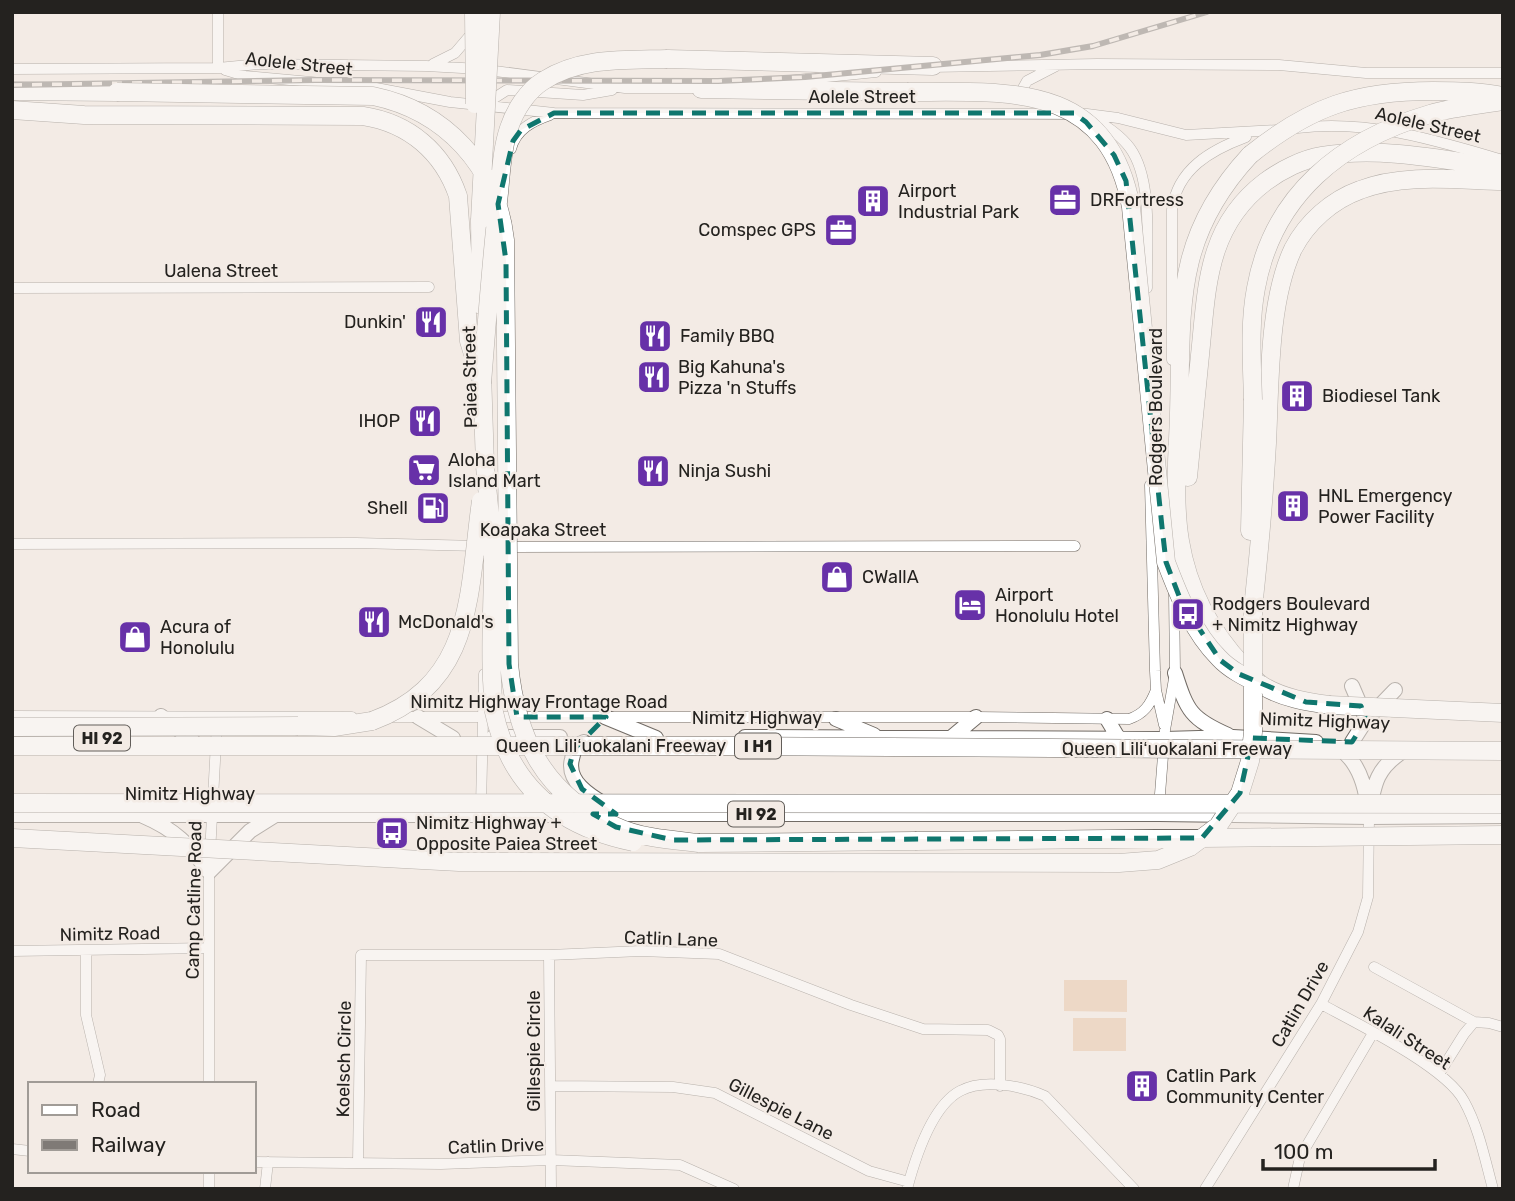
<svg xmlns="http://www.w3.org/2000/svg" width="1515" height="1201" font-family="Rubik,sans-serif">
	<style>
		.green { fill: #e7c1a1 }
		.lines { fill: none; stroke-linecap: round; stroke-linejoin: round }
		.street-casing { stroke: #716b65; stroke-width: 11 }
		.primary-casing { stroke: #716b65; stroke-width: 16 }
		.highway-casing { stroke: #716b65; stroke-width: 19 }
		.street { stroke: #fff; stroke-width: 10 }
		.primary { stroke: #fff; stroke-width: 14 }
		.highway { stroke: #fff; stroke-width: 18 }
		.rail-casing { stroke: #7f7a76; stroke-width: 6 }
		.rail { stroke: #f3ebe5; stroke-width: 3.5; stroke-dasharray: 10; stroke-linecap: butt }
		.highway-bridge-casing { stroke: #716b65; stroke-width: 19; stroke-linecap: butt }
		.highway-bridge { stroke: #fff; stroke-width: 18 }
		.marked { fill: none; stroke: #0f766e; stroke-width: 5; stroke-dasharray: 14 9; stroke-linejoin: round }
		.labels { text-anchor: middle; stroke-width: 5; stroke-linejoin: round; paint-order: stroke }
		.shield { fill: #f3ebe5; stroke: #625e5a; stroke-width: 2 }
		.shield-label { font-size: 16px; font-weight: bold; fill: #24221f }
		.street-label { font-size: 18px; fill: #24221f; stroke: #f3ebe5 }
		.poi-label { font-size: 18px; fill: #24221f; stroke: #f3ebe5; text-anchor: start }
	</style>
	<rect width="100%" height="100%" fill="#f3ebe5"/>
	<path class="green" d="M1064 980H1127V1012L1064 1011Z
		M1073 1018H1126V1051H1073Z"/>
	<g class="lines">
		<g class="street-casing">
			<path id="street" d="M433 64 455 53 472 33
				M930 67 1097 64 1279 65 1366 73H1503
				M218 68V12
				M12 69 218 68 259 64 426 66 480 69 625 88H706
				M225 70 245 76 376 88 450 102 554 113 1087 114 1118 118 1186 135 1278 130
				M766 83 876 72
				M1018 97 1027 81 1056 66
				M485 104 507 90 583 95 612 90
				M1087 114C1102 124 1119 133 1130 148 1154 181 1146 248 1147 288
				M1297 128C1369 119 1434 140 1503 160
				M511 149C516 129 533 121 550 115
				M12 288 429 287
				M1172 360V210C1177 169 1211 150 1246 137
				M1150 485 1155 671 1156 690 1164 725
				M12 544 356 543 479 546
				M505 547 1075 546
				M12 716 352 717
				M388 717H976L1129 719C1144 714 1150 705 1156 690
				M481 806 484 674
				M1159 807 1165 730 1175 673 1174 592
				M12 951 209 948
				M86 951V1015L100 1075 98 1084
				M549 955 551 1189
				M1374 967 1474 1022
				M1321 1004C1356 1023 1446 1067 1464 1101 1479 1128 1485 1160 1493 1189
				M1439 1074 1464 1034 1474 1022 1489 1023 1503 1027
				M209 1084V872L217 724
				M550 1086 673 1087 715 1093 869 1171 909 1182
				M12 1149 30 1151
				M254 1162 441 1164 551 1160 680 1165 734 1189
				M358 1163 361 955H549L641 951 719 954 851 1005 923 1029 988 1030 998 1035 1000 1039V1086
				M209 1189V1171
				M265 1189 268 1162
				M907 1189C915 1159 932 1106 960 1091 984 1078 1022 1086 1045 1096L1134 1189
				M1205 1189 1321 1004 1358 932 1368 897 1369 817
				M1293 1189 1300 1157 1373 1033"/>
		</g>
		<g class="primary-casing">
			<path id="primary" d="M1175 673C1187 711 1191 719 1228 735
				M1352 686 1364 714
				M161 716 193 741
				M418 717 453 738
				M605 717 656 738
				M836 719 874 735
				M1107 719 1119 739
				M12 736 84 738
				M493 737H560
				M745 737 1165 739 1233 737 1316 742
				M952 737 976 717
				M584 742C575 746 574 750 572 759 566 781 590 796 606 805
				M1352 742 1366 720 1395 690
				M1339 748C1357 761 1364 780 1367 802
				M594 814H1159L1369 817 1503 816
				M1369 814C1374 783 1377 767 1405 750
				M12 815H567
				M143 816C176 830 188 844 209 872L250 831 277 814"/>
		</g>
		<g class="highway-casing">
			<path id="highway" d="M667 59 933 66
				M701 89 907 92
				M12 91 117 92
				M12 110 84 115 363 116C409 123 443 152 458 196L469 341 482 383
				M1250 155C1173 238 1182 308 1179 413 1178 455 1173 500 1180 541 1188 590 1211 632 1244 667 1250 674 1256 682 1263 686 1283 698 1307 702 1329 705
				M480 220 481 305
				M482 372 485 466
				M1188 477C1192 437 1196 396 1200 355 1207 288 1206 227 1265 182 1281 170 1303 159 1322 156 1381 146 1444 160 1503 168
				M1250 531 1253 400
				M1253 608C1259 553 1264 498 1267 443 1270 385 1268 302 1293 249 1307 222 1332 200 1360 190 1404 173 1456 180 1503 181
				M298 726 334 727 372 721
				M699 843 915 841"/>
		</g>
		<use href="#street" class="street"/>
		<use href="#primary" class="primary"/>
		<use href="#highway" class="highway"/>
		<g class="rail-casing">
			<path id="rail" d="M12 85 316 80 718 81 805 77 1040 55 1093 46 1207 12"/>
		</g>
		<use href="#rail" class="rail"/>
		<g class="highway-bridge-casing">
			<path id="highway-bridge" d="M474 12 475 104
				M117 92 373 96C445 111 497 166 505 240L509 664C516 737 544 795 615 826 640 838 672 840 699 843
				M907 92C1008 92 1108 81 1131 207L1166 562C1179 596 1193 632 1219 658 1230 670 1247 678 1261 685
				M1250 155C1311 106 1356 91 1433 91 1457 91 1479 91 1503 96
				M480 220 491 12
				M482 383C487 322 491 262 498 202 501 178 501 151 509 128 515 110 527 91 543 81 580 57 625 60 667 59
				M1253 400C1252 363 1249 324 1256 288 1273 194 1342 140 1430 114 1453 107 1478 105 1503 101
				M485 466C488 498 492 530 493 562 493 602 490 640 492 680 493 690 492 702 494 712 510 787 560 827 633 842
				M1329 705 1503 713
				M372 721C475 683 468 593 481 501
				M12 727 298 726
				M12 746H740L1503 751
				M12 803 1503 804
				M12 838 459 862 1119 863 1158 860 1190 847 1218 826 1240 793 1250 761 1253 732V608
				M915 841 1503 835"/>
		</g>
		<use href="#highway-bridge" class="highway-bridge"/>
	</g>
	<path d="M0 0H1515V1201H0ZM554 113H1074L1086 122 1114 155 1126 181 1162 527 1166 562 1181 601 1220 660 1239 674 1306 702 1361 706 1366 720 1352 742 1252 738 1240 793 1202 838 673 840 616 827 593 814H616L582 789 570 764 574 749 606 717H517L509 664 506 261 498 204 513 141 521 130Z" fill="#f3ebe5" fill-opacity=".55" fill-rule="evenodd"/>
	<path class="marked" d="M554 113H1074L1086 122 1114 155 1126 181 1162 527 1166 562 1181 601 1220 660 1239 674 1306 702 1361 706 1366 720 1352 742 1252 738 1240 793 1202 838 673 840 616 827 593 814H616L582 789 570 764 574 749 606 717H517L509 664 506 261 498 204 513 141 521 130Z"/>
	<defs>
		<g id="office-square" transform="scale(1.75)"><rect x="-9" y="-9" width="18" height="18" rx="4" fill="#6731a8" stroke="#f3ebe5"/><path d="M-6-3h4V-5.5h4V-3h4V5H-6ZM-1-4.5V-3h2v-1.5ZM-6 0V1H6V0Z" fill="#fff"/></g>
		<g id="building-square" transform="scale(1.75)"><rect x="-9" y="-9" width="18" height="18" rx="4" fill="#6731a8" stroke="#f3ebe5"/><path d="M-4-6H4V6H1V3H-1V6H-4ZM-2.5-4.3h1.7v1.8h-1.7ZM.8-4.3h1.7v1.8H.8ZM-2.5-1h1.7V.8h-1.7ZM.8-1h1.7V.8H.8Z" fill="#fff"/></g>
		<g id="restaurant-square" transform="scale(1.75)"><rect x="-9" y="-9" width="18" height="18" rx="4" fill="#6731a8" stroke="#f3ebe5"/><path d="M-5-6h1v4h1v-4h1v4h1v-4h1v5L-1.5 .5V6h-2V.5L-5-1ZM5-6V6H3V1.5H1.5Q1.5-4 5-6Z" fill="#fff"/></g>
		<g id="supermarket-square" transform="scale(1.75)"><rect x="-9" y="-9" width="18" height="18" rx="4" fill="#6731a8" stroke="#f3ebe5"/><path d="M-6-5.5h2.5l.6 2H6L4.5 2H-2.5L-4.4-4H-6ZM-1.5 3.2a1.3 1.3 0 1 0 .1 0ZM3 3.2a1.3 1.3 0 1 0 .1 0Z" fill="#fff"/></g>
		<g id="fuel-square" transform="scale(1.75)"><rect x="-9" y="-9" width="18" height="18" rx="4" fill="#6731a8" stroke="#f3ebe5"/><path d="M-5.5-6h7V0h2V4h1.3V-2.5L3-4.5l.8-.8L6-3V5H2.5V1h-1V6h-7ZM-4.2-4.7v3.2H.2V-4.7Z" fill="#fff"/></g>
		<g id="shop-square" transform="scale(1.75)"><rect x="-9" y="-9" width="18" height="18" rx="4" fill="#6731a8" stroke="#f3ebe5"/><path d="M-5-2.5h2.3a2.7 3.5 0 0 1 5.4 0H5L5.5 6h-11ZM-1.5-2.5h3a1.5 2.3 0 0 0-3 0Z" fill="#fff"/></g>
		<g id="hotel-square" transform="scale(1.75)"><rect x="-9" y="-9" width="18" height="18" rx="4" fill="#6731a8" stroke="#f3ebe5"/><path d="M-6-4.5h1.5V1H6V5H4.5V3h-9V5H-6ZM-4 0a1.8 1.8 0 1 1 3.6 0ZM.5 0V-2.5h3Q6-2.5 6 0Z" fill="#fff"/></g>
		<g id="bus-square" transform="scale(1.75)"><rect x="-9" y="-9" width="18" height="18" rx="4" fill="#6731a8" stroke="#f3ebe5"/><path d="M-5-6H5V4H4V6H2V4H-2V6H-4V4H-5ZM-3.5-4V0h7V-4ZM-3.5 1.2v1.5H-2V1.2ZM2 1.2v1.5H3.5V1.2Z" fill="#fff"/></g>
	</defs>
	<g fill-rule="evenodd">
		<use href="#office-square" x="1065" y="200"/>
		<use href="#building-square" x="873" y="201"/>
		<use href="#office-square" x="841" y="230"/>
		<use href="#restaurant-square" x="431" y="322"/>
		<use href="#restaurant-square" x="655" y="336"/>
		<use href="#restaurant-square" x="654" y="377"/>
		<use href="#building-square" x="1297" y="396"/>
		<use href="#restaurant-square" x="425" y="421"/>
		<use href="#supermarket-square" x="424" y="470"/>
		<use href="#restaurant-square" x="653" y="471"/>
		<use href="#building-square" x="1293" y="506"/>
		<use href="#fuel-square" x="433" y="508"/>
		<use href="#shop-square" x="837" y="577"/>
		<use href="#hotel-square" x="970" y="605"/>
		<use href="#bus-square" x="1188" y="614"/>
		<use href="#restaurant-square" x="374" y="622"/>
		<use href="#shop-square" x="135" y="637"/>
		<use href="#bus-square" x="392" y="833"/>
		<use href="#building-square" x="1142" y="1086"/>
	</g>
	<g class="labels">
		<g class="shield">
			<rect x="74" y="725.5" width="56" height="25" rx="5"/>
			<rect x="735" y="733.5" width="46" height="25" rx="5"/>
			<rect x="728" y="801.5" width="56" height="25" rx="5"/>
		</g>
		<g class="shield-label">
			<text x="102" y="744">HI 92</text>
			<text x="758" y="752">I H1</text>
			<text x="756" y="820">HI 92</text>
		</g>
		<g class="street-label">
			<text transform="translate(299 64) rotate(6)" y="6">Aolele Street</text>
			<text x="862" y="103">Aolele Street</text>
			<text transform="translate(1428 125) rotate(13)" y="6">Aolele Street</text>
			<text x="221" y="277">Ualena Street</text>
			<text transform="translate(470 377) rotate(-91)" y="6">Paiea Street</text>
			<text transform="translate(1156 407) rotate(-90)" y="6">Rodgers Boulevard</text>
			<text x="543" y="536">Koapaka Street</text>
			<text x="539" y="708">Nimitz Highway Frontage Road</text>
			<text x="757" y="724">Nimitz Highway</text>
			<text transform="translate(1325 721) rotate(2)" y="6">Nimitz Highway</text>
			<text x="611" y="752">Queen Liliʻuokalani Freeway</text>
			<text x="1177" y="755">Queen Liliʻuokalani Freeway</text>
			<text x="190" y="800">Nimitz Highway</text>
			<text transform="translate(194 900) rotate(-89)" y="6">Camp Catline Road</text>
			<text transform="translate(110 934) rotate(-1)" y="6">Nimitz Road</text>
			<text transform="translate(671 939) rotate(2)" y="6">Catlin Lane</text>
			<text transform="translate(1300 1004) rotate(-60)" y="6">Catlin Drive</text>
			<text transform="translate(1407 1038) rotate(33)" y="6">Kalali Street</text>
			<text transform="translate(534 1051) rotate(-90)" y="6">Gillespie Circle</text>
			<text transform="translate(344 1059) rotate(-89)" y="6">Koelsch Circle</text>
			<text transform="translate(781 1109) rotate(27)" y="6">Gillespie Lane</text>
			<text transform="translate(496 1146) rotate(-2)" y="6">Catlin Drive</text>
		</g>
		<g class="poi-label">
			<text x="898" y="197">Airport<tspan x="898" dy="21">Industrial Park</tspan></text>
			<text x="1090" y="206">DRFortress</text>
			<text x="816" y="236" text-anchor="end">Comspec GPS</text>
			<text x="406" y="328" text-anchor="end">Dunkin'</text>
			<text x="680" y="342">Family BBQ</text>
			<text x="678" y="373">Big Kahuna's<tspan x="678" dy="21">Pizza 'n Stuffs</tspan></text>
			<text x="1322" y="402">Biodiesel Tank</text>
			<text x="400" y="427" text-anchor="end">IHOP</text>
			<text x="448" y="466">Aloha<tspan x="448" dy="21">Island Mart</tspan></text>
			<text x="678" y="477">Ninja Sushi</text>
			<text x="1318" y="502">HNL Emergency<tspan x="1318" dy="21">Power Facility</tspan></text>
			<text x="408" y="514" text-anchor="end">Shell</text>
			<text x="862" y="583">CWallA</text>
			<text x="995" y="601">Airport<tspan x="995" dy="21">Honolulu Hotel</tspan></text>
			<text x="1212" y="610">Rodgers Boulevard<tspan x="1212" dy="21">+ Nimitz Highway</tspan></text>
			<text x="398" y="628">McDonald's</text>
			<text x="160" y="633">Acura of<tspan x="160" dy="21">Honolulu</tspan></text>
			<text x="416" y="829">Nimitz Highway +<tspan x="416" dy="21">Opposite Paiea Street</tspan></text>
			<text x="1166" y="1082">Catlin Park<tspan x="1166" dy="21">Community Center</tspan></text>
		</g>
	</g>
	<rect width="1515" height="1201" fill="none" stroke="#24221f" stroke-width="28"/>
	<rect x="28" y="1082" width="228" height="91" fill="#f3ebe5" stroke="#a09b96" stroke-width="2"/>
	<rect x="42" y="1105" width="35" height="10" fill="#ffffff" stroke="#a09b96" stroke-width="2"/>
	<text x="91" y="1117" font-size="21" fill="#24221f">Road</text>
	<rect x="42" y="1140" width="35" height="10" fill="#7f7a76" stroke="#a09b96" stroke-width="2"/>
	<text x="91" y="1152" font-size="21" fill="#24221f">Railway</text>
	<path d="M1263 1159v10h172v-10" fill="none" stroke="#24221f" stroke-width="3.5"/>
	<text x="1274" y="1159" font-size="21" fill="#24221f" stroke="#f3ebe5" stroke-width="5" paint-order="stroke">100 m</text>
</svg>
